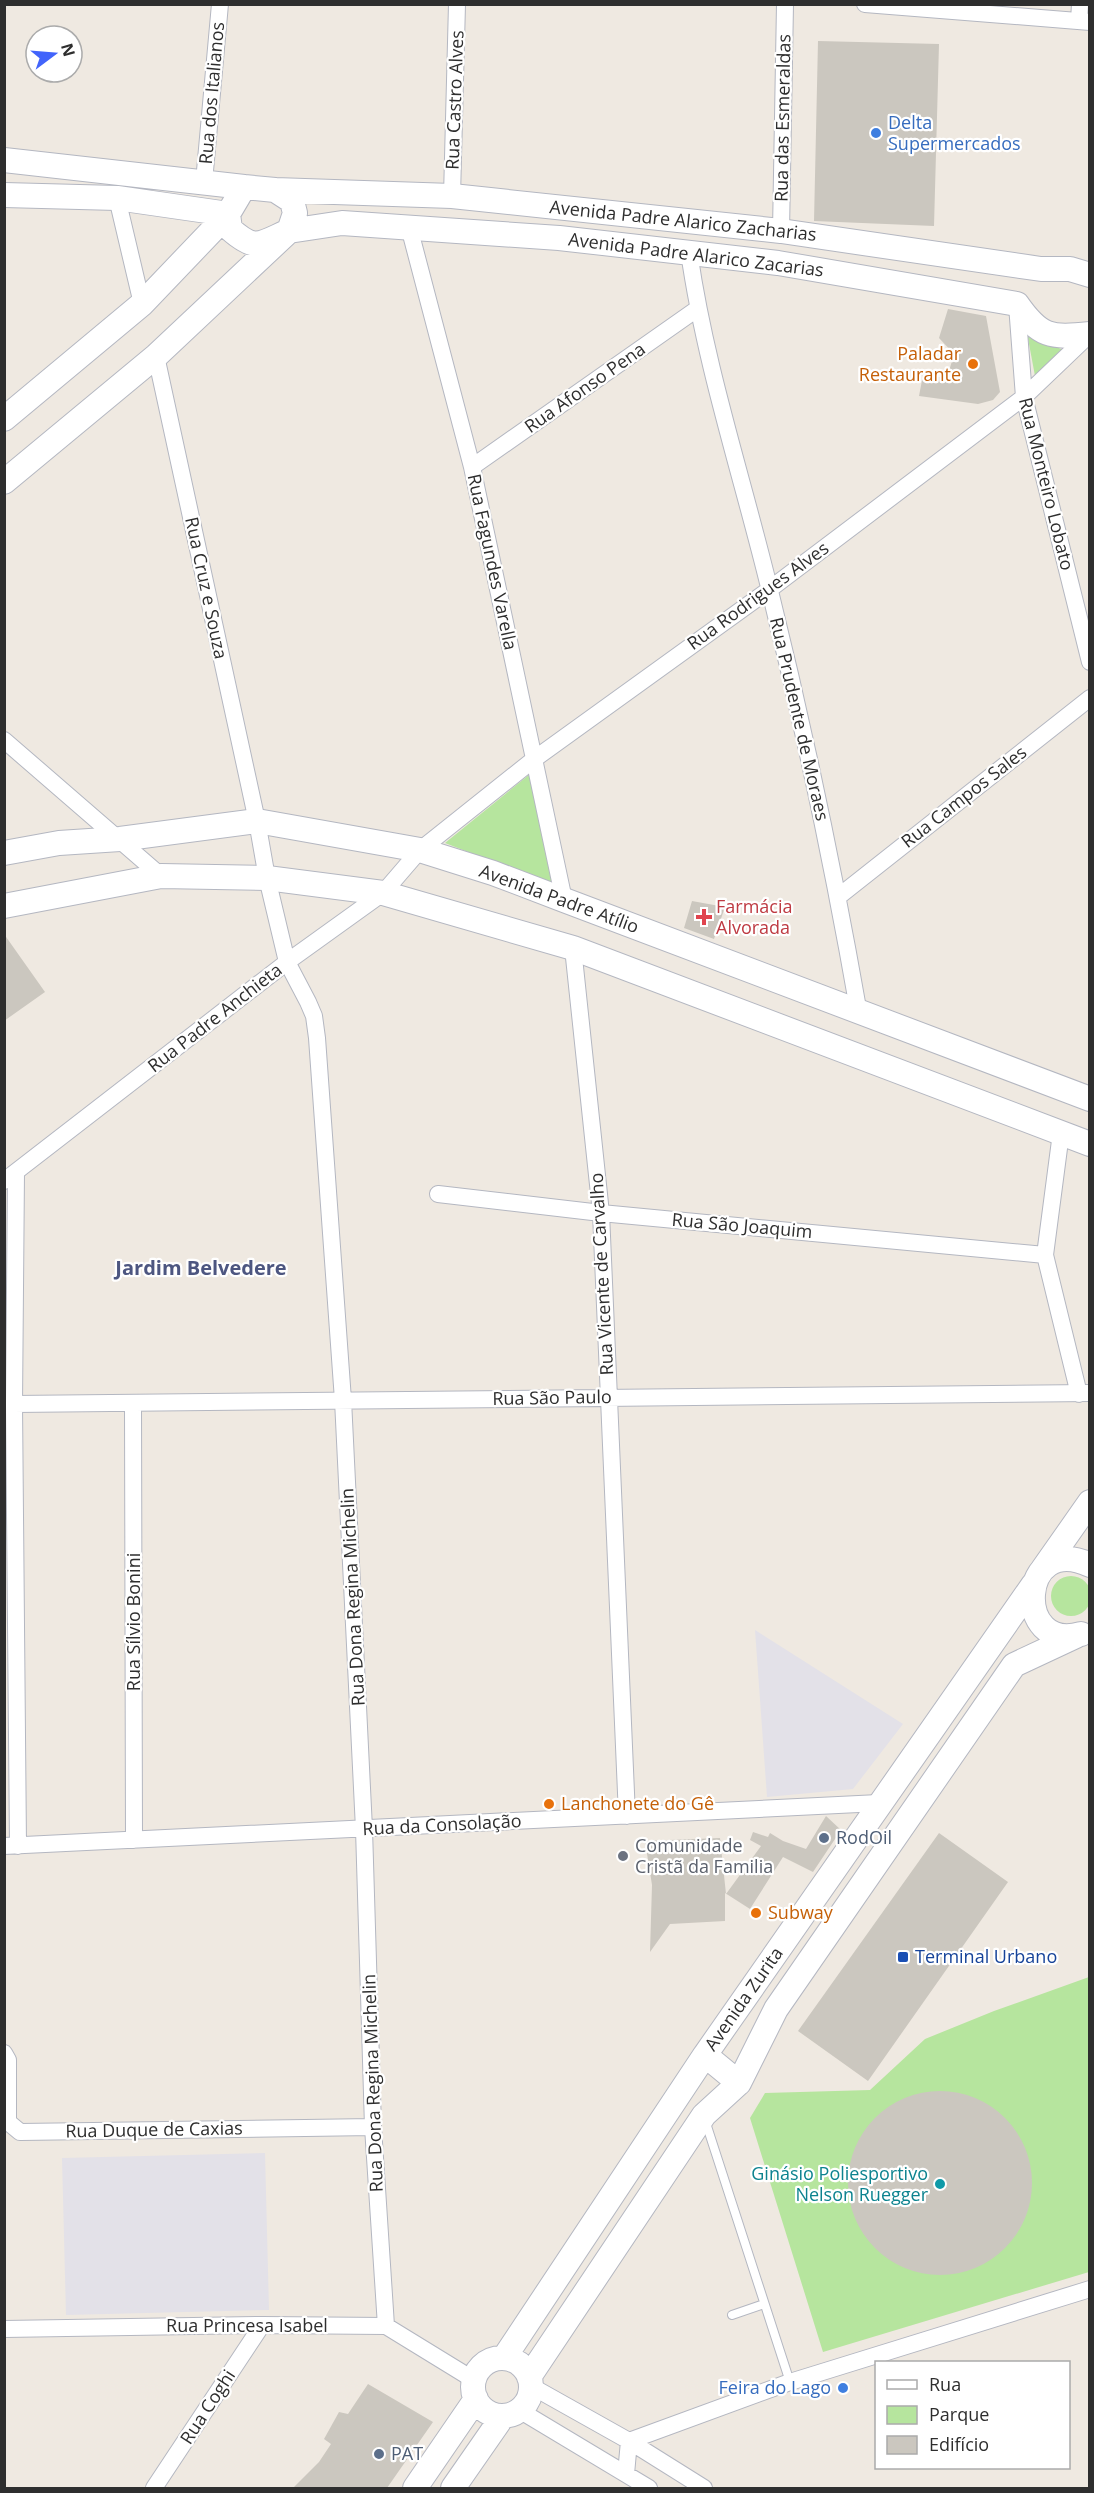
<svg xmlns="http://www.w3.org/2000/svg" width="1094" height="2493" font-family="'Open Sans',sans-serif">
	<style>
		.industrial { fill: #e3e1e8 }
		.green { fill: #b6e59e }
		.building { fill: #cbc7bf }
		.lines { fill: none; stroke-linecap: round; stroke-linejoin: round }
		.lane-casing { stroke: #b4b7c1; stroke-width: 10 }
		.street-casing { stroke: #b4b7c1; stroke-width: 18 }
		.secondary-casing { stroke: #b4b7c1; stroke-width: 26 }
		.lane { stroke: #fff; stroke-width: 8 }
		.street { stroke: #fff; stroke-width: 16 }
		.secondary { stroke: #fff; stroke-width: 24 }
		.shop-dot { fill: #3f7fe0; stroke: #fff; stroke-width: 2 }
		.food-dot { fill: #e8710a; stroke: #fff; stroke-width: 2 }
		.health-dot { fill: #e0444e; stroke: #fff; stroke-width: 2 }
		.service-dot { fill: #5c6f8a; stroke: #fff; stroke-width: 2 }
		.worship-dot { fill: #6b7280; stroke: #fff; stroke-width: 2 }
		.transit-dot { fill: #1a4fb4; stroke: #fff; stroke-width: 2 }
		.culture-dot { fill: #0f9aa8; stroke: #fff; stroke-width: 2 }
		.labels { text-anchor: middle; stroke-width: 4.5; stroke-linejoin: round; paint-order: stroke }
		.street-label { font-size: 18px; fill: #2e2e2e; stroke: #fff }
		.shop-label { font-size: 18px; fill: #366cbe; stroke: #fff; text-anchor: start }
		.food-label { font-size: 18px; fill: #c56008; stroke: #fff; text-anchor: start }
		.health-label { font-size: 18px; fill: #be3a42; stroke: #fff; text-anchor: start }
		.service-label { font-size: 18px; fill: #4e5e75; stroke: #fff; text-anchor: start }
		.worship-label { font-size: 18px; fill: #5b616d; stroke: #fff; text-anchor: start }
		.transit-label { font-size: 18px; fill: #164399; stroke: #fff; text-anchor: start }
		.culture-label { font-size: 18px; fill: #0d838f; stroke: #fff; text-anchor: end }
		.neighbourhood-label { font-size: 20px; font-weight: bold; fill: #4d5680; stroke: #fff }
	</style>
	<rect width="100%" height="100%" fill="#efe9e1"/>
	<path class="industrial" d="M755 1630 903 1724 853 1789 767 1797Z
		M265 2153 269 2310 66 2315 62 2158Z"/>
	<path class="green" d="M1027 333 1063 350 1035 376Z
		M530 774 553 885 445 843Z
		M1051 1596a20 20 0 1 1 40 0a20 20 0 1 1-40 0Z
		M1089 1977V2272L823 2352 750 2118 765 2093 870 2090 925 2039 994 2011Z"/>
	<path class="building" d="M818 41 939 44 934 226 814 221Z
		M948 309 986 316 1000 392 993 400 978 404 919 396 923 375 947 378 954 354 939 338Z
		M692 901 725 907 714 939 684 928Z
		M4 934 45 992 4 1021Z
		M826 1816 841 1830 813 1872 783 1857 750 1909 725 1893V1921L670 1924 650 1952 652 1885 645 1841 720 1838 726 1894 761 1846 750 1840 753 1832 768 1837 770 1833 783 1841 806 1849Z
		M939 1833 1008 1882 868 2081 798 2031Z
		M848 2183a92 92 0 1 1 184 0a92 92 0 1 1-184 0Z
		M368 2384 433 2422 387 2488H293L319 2462 331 2444 324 2439 339 2412 348 2414Z"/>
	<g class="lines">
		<g class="lane-casing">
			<path id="lane" d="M705 2120 790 2382
				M732 2315 764 2304"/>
		</g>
		<g class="street-casing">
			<path id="street" d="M865 4 1090 22
				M1079 21 1080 4
				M204 182 220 4
				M452 196 457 4
				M117 198 142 304
				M409 227 472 467 564 900
				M781 231 785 4
				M689 252C705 365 742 476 769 587 804 728 834 871 859 1014
				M1017 305 1024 397 1090 662
				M156 356 257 821 267 878 287 962 308 1002 314 1016 317 1038 343 1400 364 1829 373 2127 386 2326
				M472 467 697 309
				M4 740 161 876
				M838 897 1090 698
				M573 948 601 1213 627 1816
				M1061 1133 1045 1255 1079 1394
				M16 1172 14 1404 18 1846
				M4 1181 287 962 383 893 420 850 533 760 770 589 1024 397 1090 334
				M438 1194 601 1213 1045 1255
				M14 1404 1090 1393
				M133 1404 134 1840
				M4 1846 879 1803
				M4 2053 8 2060V2122L20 2132 373 2127
				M4 2329 262 2325 386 2326 474 2380
				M531 2386 629 2441 704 2488
				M519 2410 649 2488
				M626 2474 629 2441 790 2382 1090 2289
				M154 2488 262 2325"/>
		</g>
		<g class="secondary-casing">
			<path id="secondary" d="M4 160 244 187
				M244 187 275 190 292 201 295 213 289 231C259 244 256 252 230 229L228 214Z
				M275 190 452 196 781 231 1041 269H1070L1090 275
				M4 195 117 198 228 214
				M4 419 142 304 228 214
				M4 482 156 356 289 231 342 223 559 238 778 263 1017 304C1040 337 1050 338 1090 334
				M4 853 59 843 120 839 257 821 420 850 493 873 564 900 1090 1099
				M4 906 161 876 267 878 383 893 573 948 1090 1144
				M1043 1569 1090 1502
				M1081 1634C1013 1654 1018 1531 1090 1565
				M705 2055 739 2083
				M504 2358 705 2055 1033 1585
				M473 2387a29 29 0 1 1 58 0a29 29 0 1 1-58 0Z
				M529 2377 704 2115 739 2083 776 2009 1014 1665 1076 1636
				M415 2488 476 2399
				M453 2488 503 2416"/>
		</g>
		<use href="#lane" class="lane"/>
		<use href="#street" class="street"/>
		<use href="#secondary" class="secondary"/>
	</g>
	<g class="shop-dot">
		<circle cx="876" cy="133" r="6"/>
		<circle cx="843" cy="2388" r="6"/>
	</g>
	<g class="food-dot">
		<circle cx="973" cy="364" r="6"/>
		<circle cx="549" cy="1804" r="6"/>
		<circle cx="756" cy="1913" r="6"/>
	</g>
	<path class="health-dot" d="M701 908h6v6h6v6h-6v6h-6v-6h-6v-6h6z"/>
	<g class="service-dot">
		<circle cx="824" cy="1838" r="6"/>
		<circle cx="379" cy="2454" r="6"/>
	</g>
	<circle class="worship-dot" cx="623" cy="1856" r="6"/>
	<rect class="transit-dot" x="897" y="1951" width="12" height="12" rx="3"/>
	<circle class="culture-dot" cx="940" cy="2184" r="6"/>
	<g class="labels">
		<g class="street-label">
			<text transform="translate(212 93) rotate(-85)" y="6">Rua dos Italianos</text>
			<text transform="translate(455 100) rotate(-88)" y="6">Rua Castro Alves</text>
			<text transform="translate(783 118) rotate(-89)" y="6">Rua das Esmeraldas</text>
			<text transform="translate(683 221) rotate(6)" y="6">Avenida Padre Alarico Zacharias</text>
			<text transform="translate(696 255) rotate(7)" y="6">Avenida Padre Alarico Zacarias</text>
			<text transform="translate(585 388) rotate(-35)" y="6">Rua Afonso Pena</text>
			<text transform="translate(1046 484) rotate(76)" y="6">Rua Monteiro Lobato</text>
			<text transform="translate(492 562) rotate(78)" y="6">Rua Fagundes Varella</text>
			<text transform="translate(206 588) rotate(78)" y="6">Rua Cruz e Souza</text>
			<text transform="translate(758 596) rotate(-36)" y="6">Rua Rodrigues Alves</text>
			<text transform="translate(799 719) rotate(77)" y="6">Rua Prudente de Moraes</text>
			<text transform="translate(964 797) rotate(-38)" y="6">Rua Campos Sales</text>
			<text transform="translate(559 899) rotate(20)" y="6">Avenida Padre Atílio</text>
			<text transform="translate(215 1018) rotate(-38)" y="6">Rua Padre Anchieta</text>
			<text transform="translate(742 1226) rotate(5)" y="6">Rua São Joaquim</text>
			<text transform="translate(602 1274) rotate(-93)" y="6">Rua Vicente de Carvalho</text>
			<text transform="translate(552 1398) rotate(-1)" y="6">Rua São Paulo</text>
			<text transform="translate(353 1597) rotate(-93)" y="6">Rua Dona Regina Michelin</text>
			<text transform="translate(134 1622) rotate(-90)" y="6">Rua Sílvio Bonini</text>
			<text transform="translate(442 1825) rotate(-3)" y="6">Rua da Consolação</text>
			<text transform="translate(744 1999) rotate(-55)" y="6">Avenida Zurita</text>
			<text transform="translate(373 2083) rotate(-92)" y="6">Rua Dona Regina Michelin</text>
			<text transform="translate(154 2130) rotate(-1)" y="6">Rua Duque de Caxias</text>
			<text x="247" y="2332">Rua Princesa Isabel</text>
			<text transform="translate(208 2407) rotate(-57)" y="6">Rua Coghi</text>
		</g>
		<g class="shop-label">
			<text x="888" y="129">Delta<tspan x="888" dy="21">Supermercados</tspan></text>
			<text x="831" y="2394" text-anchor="end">Feira do Lago</text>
		</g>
		<g class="food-label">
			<text x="961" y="360" text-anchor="end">Paladar<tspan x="961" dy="21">Restaurante</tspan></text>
			<text x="561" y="1810">Lanchonete do Gê</text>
			<text x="768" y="1919">Subway</text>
		</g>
		<g class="health-label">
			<text x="716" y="913">Farmácia<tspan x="716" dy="21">Alvorada</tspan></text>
		</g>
		<g class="service-label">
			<text x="836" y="1844">RodOil</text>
			<text x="391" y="2460">PAT</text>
		</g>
		<g class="worship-label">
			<text x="635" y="1852">Comunidade<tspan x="635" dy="21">Cristã da Familia</tspan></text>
		</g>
		<g class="transit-label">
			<text x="915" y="1963">Terminal Urbano</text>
		</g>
		<g class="culture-label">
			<text x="928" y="2180">Ginásio Poliesportivo<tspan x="928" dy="21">Nelson Ruegger</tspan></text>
		</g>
		<g class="neighbourhood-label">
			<text x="201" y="1275">Jardim Belvedere</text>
		</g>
	</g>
	<rect width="1094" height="2493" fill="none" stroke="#2e2e2e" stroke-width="12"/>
	<rect x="875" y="2361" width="195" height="108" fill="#ffffff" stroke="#ababab" stroke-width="1.5"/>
	<rect x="887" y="2380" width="30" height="9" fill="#ffffff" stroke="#ababab" stroke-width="1.5"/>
	<text x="929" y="2391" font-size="18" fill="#2e2e2e">Rua</text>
	<rect x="887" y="2406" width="30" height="18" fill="#b6e59e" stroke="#ababab" stroke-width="1.5"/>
	<text x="929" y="2421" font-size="18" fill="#2e2e2e">Parque</text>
	<rect x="887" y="2436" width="30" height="18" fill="#cbc7bf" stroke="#ababab" stroke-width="1.5"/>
	<text x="929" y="2451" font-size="18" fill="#2e2e2e">Edifício</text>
	<g transform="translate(54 54) rotate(74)"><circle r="28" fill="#ffffff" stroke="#ababab" stroke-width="1.5"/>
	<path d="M0-4.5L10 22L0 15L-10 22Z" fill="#4264fb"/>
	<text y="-9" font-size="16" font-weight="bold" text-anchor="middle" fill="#2e2e2e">N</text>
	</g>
</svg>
